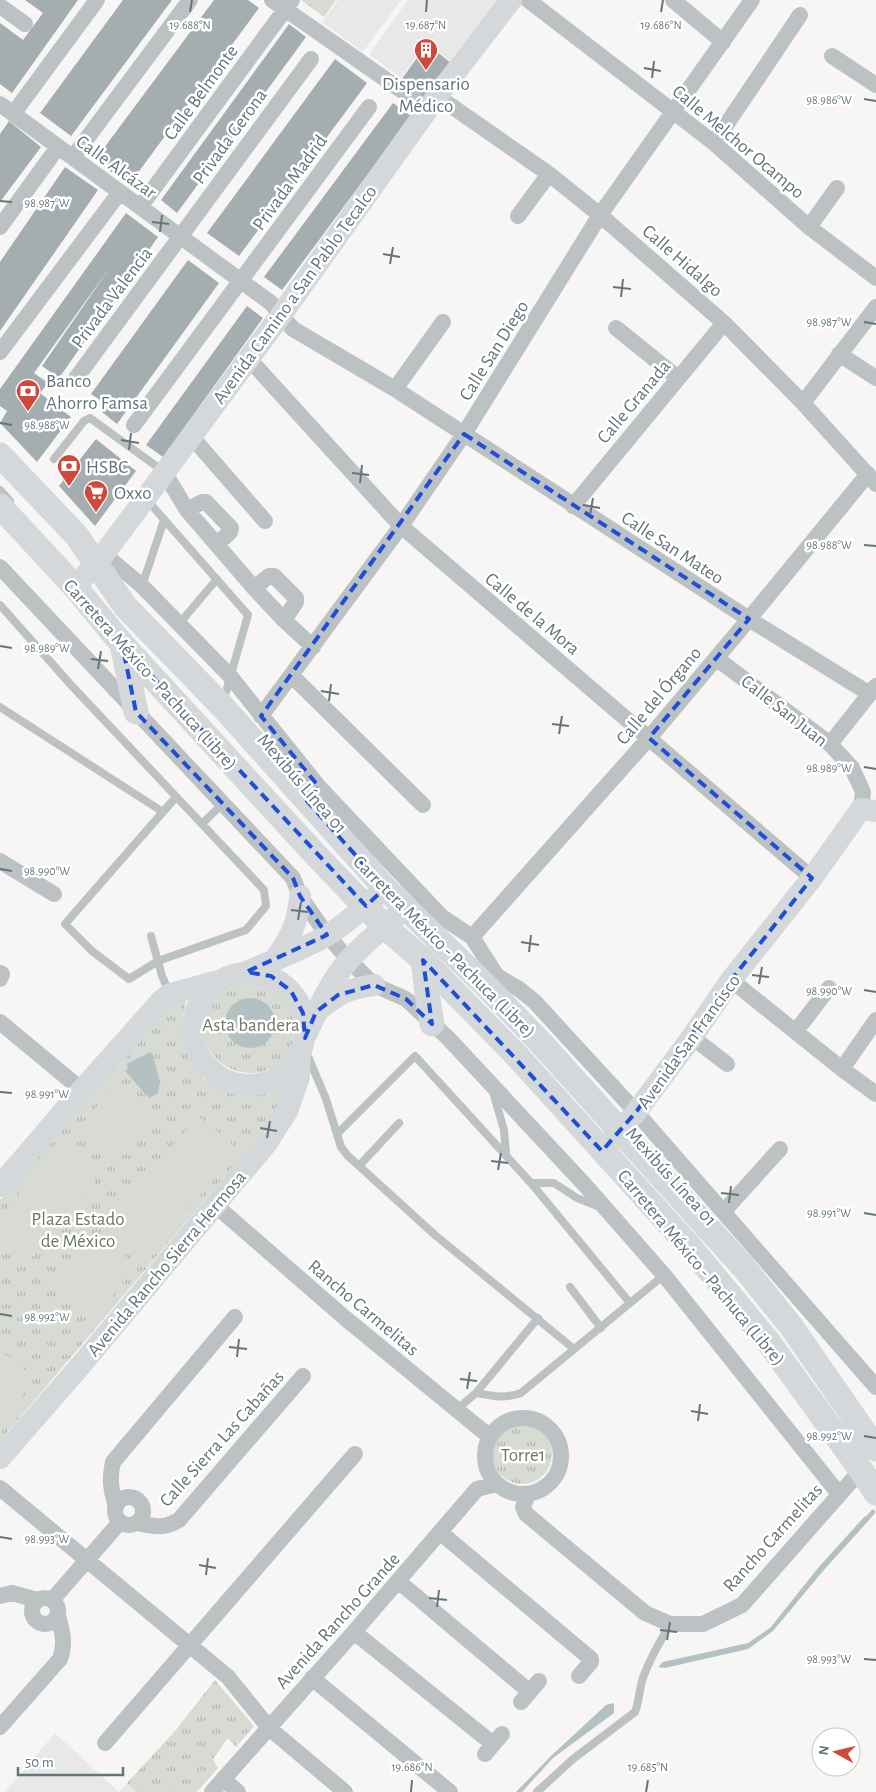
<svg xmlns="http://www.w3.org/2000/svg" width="876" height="1792" font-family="'Alegreya Sans',sans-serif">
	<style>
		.built { fill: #e7e8e7 }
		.park { fill: url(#park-tufts) }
		.garden { fill: #d7dbd4 }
		.water { fill: #b4c1c3 }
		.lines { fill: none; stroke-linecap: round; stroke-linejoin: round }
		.stream { stroke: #b4c1c3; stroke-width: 4.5 }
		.building { fill: #a4adb0 }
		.lane { stroke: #bcc1c3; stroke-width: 8 }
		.street { stroke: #bcc1c3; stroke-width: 16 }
		.secondary { stroke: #d4d8da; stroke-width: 22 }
		.primary { stroke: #d4d8da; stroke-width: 25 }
		.marked { fill: none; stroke: #1d4ed8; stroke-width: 4; stroke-dasharray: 10 6; stroke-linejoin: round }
		.ticks { fill: none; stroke: #65757b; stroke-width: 2 }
		.labels { text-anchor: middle; stroke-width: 5; stroke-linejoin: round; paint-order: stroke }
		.poi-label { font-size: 19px; fill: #65757b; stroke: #fff; text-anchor: start }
		.street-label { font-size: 19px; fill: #65757b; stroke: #fff }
		.park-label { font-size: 19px; fill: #6d7967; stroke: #fff }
		.ticks-label { font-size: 12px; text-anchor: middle; fill: #65757b; stroke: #fff; stroke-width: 5; stroke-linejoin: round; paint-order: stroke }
	</style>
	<defs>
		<pattern id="park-tufts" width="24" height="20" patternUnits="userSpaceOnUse" patternTransform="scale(1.25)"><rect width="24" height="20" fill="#d7dbd4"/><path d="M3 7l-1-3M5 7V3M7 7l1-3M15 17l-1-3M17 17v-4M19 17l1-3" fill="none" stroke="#b2b6b1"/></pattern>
	</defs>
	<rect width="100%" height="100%" fill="#f7f6f4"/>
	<path class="built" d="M338 0H401L363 52 322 22Z
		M408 0H496L497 1 450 60 426 43 401 78 369 54Z
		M55 1733 119 1792 127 1783 136 1792H5Z"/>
	<path class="park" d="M301 0H336L324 17Z
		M202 1024a49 49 0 1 1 98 0a49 49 0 1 1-98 0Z
		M187 995 182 1024 188 1049 204 1080 253 1092 287 1085 272 1118 252 1144 0 1441V1200L56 1136 146 1025Z
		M492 1454a30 30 0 1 1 60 0a30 30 0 1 1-60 0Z
		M215 1680 254 1726 236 1747 228 1738 213 1759 218 1768 197 1792H136L127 1783 175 1731Z"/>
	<path class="garden" d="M118 1081 154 1113 112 1162 76 1130Z
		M198 1116 239 1150 144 1260 105 1226Z
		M60 1150H65L93 1174 95 1183 34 1256C19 1260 10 1249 0 1240V1217L55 1152Z
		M96 1232 137 1266 93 1320 52 1285Z
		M0 1353C9 1355 32 1373 33 1383L0 1422Z"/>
	<path class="water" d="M225 1023a25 25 0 1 1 50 0a25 25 0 1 1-50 0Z
		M151 1052C155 1064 162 1080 158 1093L149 1098 126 1072 128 1066 126 1064Z
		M865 1516 870 1519 823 1571 773 1631 748 1649 665 1668 658 1667 663 1662 748 1643 770 1628 818 1568Z
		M614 1703V1713L553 1758 522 1792H516L552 1755 606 1705Z"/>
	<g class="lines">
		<path class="stream" d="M864 1522 873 1512"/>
	</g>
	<path class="building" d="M25 0H78L12 93 0 84V23L23 40 43 13Z
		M123 0H172L71 136 40 113Z
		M214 0H248L259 8 129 185 95 160Z
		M289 24 306 37 177 213 161 200Z
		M427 44 451 63 425 98 401 80Z
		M335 59 367 83 239 256 207 233Z
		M393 103 411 116 282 290 264 277Z
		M9 121 41 147 0 202V134Z
		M65 167 98 190 0 331V262Z
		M126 213 158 237 59 378 42 366 111 266 34 373 48 383 40 393 71 417 37 462 0 423 7 411 0 406V389Z
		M188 260 219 283 117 424 102 412 107 405 91 394Z
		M247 306 263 318 163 457 146 445Z
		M96 439 136 471 95 526 59 486Z"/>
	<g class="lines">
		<path class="lane" d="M54 459 84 421 90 418 163 471
			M0 490 10 501
			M147 500 248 615 223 702
			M142 586 164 520
			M0 605 71 685 250 875 264 890 266 906 246 930 158 961 129 979 92 951 65 924 176 797
			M179 624 217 579
			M0 707 163 812
			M202 824 223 803
			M151 936 162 976 169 992
			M307 1054 326 1099 341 1147 348 1156 435 1235 574 1349
			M493 1092 504 1130 506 1154
			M337 1134 415 1056 531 1183 630 1303
			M359 1166 399 1123
			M531 1183H554L577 1198 600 1207
			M570 1287 601 1328
			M476 1393 538 1318
			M456 1410 476 1393C493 1396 504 1399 521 1393L664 1275
			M537 1792 573 1759 635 1712C639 1702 639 1692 642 1681 648 1661 660 1642 670 1624"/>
		<path class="street" d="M272 0 428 109
			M528 0 714 143 809 227 876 278
			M673 0 723 42
			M0 6 25 24
			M832 56 876 85
			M437 96 549 174 600 215 724 323 803 403 876 484
			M0 104 271 303 293 329 395 389 749 619 870 694
			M13 114 97 0
			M714 143 800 15
			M73 157 190 0
			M140 207 292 0
			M518 216 549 174
			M0 227 58 147
			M809 227 837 188
			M616 328 678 378
			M0 352 120 192
			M839 354 876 378
			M249 359 401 526 812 878
			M74 381 311 59
			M395 389 443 322
			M803 403 876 307
			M134 425 369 107
			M191 436 265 521
			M164 472 187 510 254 588 284 620 313 647
			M573 506 724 323
			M187 510 202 502H206L231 528 230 532 217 544
			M104 554 142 586 230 676 319 787 442 917 472 937 497 976 519 989 534 1001 636 1112 876 1387
			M0 567 293 878 300 896 327 935 349 960 374 985 406 999 448 1038 584 1184 664 1275 839 1494
			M254 588 269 576H274L296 598V602L284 620
			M716 658 830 744 852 768 863 792 861 809
			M291 675 423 805
			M261 716 401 526 464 434 600 215 752 0
			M830 744 876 686
			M0 861 54 894
			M472 937 649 738 749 619 868 474
			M0 973 2 974 0 979
			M731 980 842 1069 876 1094
			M0 1022 82 1090
			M796 1031 829 988
			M692 1037 727 1064
			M842 1069 876 1020
			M215 1205 345 1318 490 1437
			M724 1211 780 1149
			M485 1456a38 38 0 1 1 76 0a38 38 0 1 1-76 0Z
			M0 1488 228 1677 269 1728 345 1792
			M528 1494 523 1507 526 1514 645 1613 670 1624H703L742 1605 861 1470
			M115 1511a14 14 0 1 1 28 0a14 14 0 1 1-28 0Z
			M116 1507C111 1490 109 1479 113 1462L235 1317
			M138 1523C156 1527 163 1529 179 1520L303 1376
			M441 1533 591 1659V1662L579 1676
			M398 1581 530 1692
			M0 1596 12 1593 37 1600
			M32 1611a13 13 0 1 1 26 0a13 13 0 1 1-26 0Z
			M53 1599 120 1522
			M354 1632 493 1744
			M312 1678 450 1792
			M521 1702 539 1681
			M0 1727 60 1659C66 1643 62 1631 58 1615
			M105 1743 355 1454
			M485 1754 502 1734
			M223 1779 238 1792
			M212 1792 354 1632 477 1489 496 1484"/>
		<path class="secondary" d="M75 587 104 554 145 499 281 315 437 96 511 0
			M275 959C291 937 298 923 300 896
			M246 972C272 961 304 949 328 935 348 922 367 905 385 888
			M193 1029a56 56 0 1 1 112 0a56 56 0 1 1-112 0Z
			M321 1008C341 992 349 989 374 985
			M306 1035C318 1009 329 983 348 961 364 943 387 925 405 908
			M608 1145 636 1112 692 1037 731 980 812 878 861 809 876 811
			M0 1186 82 1090 161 1001 170 994 218 981
			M0 1458 81 1365 266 1144 287 1111 299 1077 300 1052"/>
		<path class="primary" d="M0 455 77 536 125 606 222 706 385 888 486 986 540 1042 745 1269 791 1326 876 1449
			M0 506 75 587 122 644 315 854 385 927 423 960 517 1056 690 1247 770 1344 861 1470 876 1493
			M122 644 136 712
			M423 960 427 993 432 1024"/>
	</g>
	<path class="marked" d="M464 434 749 619 649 738 812 878 731 980 636 1112 602 1151 423 960 432 1024 406 999 374 985 338 995 316 1012 305 1038 303 1013 291 991 271 976 246 972 327 935 300 896 293 878 136 712 122 644 366 906 385 888 307 801 319 787 261 716Z"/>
	<path class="ticks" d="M190 12 192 0M426 12 427 0M661 12 663 0M644 68 661 71M652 78 654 61M864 99 876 101M0 201 12 202M152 222 169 224M160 232 162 215M383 254 400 257M390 264 393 247M613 287 631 289M621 297 623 279M864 322 876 324M0 423 12 425M121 440 139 443M129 450 131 433M352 473 369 475M360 483 362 465M583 505 600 508M590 515 593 498M864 545 876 546M0 646 12 648M91 659 108 661M98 669 101 651M321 691 339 694M329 701 331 684M552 724 569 726M559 734 562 716M864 767 876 769M0 869 12 871M291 910 308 912M298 920 301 902M521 942 539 945M529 952 531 935M752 975 769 977M759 984 762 967M864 990 876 992M0 1092 12 1093M260 1128 277 1131M267 1138 270 1121M491 1161 508 1163M498 1170 501 1153M721 1193 739 1195M729 1203 731 1186M864 1213 876 1215M0 1314 12 1316M229 1347 247 1349M237 1357 239 1339M460 1379 477 1381M467 1389 470 1372M691 1411 708 1414M698 1421 700 1404M864 1436 876 1438M0 1537 12 1539M199 1565 216 1568M206 1575 208 1558M429 1598 447 1600M437 1607 439 1590M660 1630 677 1632M667 1640 670 1622M864 1659 876 1660M411 1792 412 1780M646 1792 648 1780"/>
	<defs>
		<g id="building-pin" transform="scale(1.25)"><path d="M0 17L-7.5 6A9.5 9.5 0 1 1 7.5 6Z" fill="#cf493b" stroke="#fff"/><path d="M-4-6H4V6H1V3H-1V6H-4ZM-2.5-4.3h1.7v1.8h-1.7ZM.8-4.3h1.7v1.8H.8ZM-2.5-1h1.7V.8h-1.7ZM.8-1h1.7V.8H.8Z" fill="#fff"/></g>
		<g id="bank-pin" transform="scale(1.25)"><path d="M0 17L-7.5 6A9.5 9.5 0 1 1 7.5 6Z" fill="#cf493b" stroke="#fff"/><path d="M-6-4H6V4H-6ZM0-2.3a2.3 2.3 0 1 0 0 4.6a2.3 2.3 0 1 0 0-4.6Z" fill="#fff"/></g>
		<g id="supermarket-pin" transform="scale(1.25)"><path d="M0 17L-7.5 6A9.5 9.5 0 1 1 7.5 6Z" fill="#cf493b" stroke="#fff"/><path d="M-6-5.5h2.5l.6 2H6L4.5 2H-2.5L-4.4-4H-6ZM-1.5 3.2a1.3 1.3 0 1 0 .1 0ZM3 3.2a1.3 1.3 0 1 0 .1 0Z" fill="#fff"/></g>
	</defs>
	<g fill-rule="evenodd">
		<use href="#building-pin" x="426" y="50"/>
		<use href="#bank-pin" x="28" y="391"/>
		<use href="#bank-pin" x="69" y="466"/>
		<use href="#supermarket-pin" x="96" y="492"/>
	</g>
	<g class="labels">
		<g class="poi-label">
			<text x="426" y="90" text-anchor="middle">Dispensario<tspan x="426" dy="22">Médico</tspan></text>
			<text x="46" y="387">Banco<tspan x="46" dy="22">Ahorro Famsa</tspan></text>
			<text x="86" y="473">HSBC</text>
			<text x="114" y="499">Oxxo</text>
		</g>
		<g class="street-label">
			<text transform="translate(200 92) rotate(-54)" y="7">Calle Belmonte</text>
			<text transform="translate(229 136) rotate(-54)" y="7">Privada Gerona</text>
			<text transform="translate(739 141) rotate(40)" y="7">Calle Melchor Ocampo</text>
			<text transform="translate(117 166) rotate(36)" y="7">Calle Alcázar</text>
			<text transform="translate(289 182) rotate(-54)" y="7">Privada Madrid</text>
			<text transform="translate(683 260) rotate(41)" y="7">Calle Hidalgo</text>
			<text transform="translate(294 294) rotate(-54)" y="7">Avenida Camino a San Pablo Tecalco</text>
			<text transform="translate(111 297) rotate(-53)" y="7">Privada Valencia</text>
			<text transform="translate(493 350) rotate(-58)" y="7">Calle San Diego</text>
			<text transform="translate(633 401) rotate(-50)" y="7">Calle Granada</text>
			<text transform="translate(673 547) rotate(33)" y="7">Calle San Mateo</text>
			<text transform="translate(533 613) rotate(40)" y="7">Calle de la Mora</text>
			<text transform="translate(151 674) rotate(48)" y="7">Carretera México - Pachuca (Libre)</text>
			<text transform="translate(658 695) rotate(-50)" y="7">Calle del Órgano</text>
			<text transform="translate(785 710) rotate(38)" y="7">Calle San Juan</text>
			<text transform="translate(303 783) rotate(49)" y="7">Mexibús Línea 01</text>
			<text transform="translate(445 946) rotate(45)" y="7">Carretera México - Pachuca (Libre)</text>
			<text transform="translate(688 1041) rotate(-54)" y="7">Avenida San Francisco</text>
			<text transform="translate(672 1176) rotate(48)" y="7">Mexibús Línea 01</text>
			<text transform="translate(166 1263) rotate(-50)" y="7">Avenida Rancho Sierra Hermosa</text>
			<text transform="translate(702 1267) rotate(50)" y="7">Carretera México - Pachuca (Libre)</text>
			<text transform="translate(364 1307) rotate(40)" y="7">Rancho Carmelitas</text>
			<text transform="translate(221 1438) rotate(-48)" y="7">Calle Sierra Las Cabañas</text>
			<text transform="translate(772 1537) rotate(-48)" y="7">Rancho Carmelitas</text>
			<text transform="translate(337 1620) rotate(-48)" y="7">Avenida Rancho Grande</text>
		</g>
		<g class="park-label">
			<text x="251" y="1031">Asta bandera</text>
			<text x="78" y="1225">Plaza Estado<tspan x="78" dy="22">de México</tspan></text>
			<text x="523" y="1461">Torre1</text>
		</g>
	</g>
	<g class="ticks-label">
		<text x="190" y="29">19.688°N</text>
		<text x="426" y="29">19.687°N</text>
		<text x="661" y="29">19.686°N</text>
		<text x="829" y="104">98.986°W</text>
		<text x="47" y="207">98.987°W</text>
		<text x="829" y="326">98.987°W</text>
		<text x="47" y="429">98.988°W</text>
		<text x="829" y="549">98.988°W</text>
		<text x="47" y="652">98.989°W</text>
		<text x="829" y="772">98.989°W</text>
		<text x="47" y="875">98.990°W</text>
		<text x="829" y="995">98.990°W</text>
		<text x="47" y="1098">98.991°W</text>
		<text x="829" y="1217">98.991°W</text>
		<text x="47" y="1321">98.992°W</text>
		<text x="829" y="1440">98.992°W</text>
		<text x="47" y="1543">98.993°W</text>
		<text x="829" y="1663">98.993°W</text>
		<text x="412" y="1771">19.686°N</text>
		<text x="648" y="1771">19.685°N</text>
	</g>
	<g transform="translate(836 1752) rotate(278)"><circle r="24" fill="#ffffff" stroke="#c1c8ca"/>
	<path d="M0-4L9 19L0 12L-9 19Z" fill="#cf493b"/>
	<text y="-8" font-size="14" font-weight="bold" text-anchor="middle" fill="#65757b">N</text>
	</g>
	<path d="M18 1767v8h105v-8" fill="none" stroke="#65757b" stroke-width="2.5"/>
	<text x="25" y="1767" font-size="15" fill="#65757b" stroke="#ffffff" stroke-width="4" paint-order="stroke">50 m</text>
</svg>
